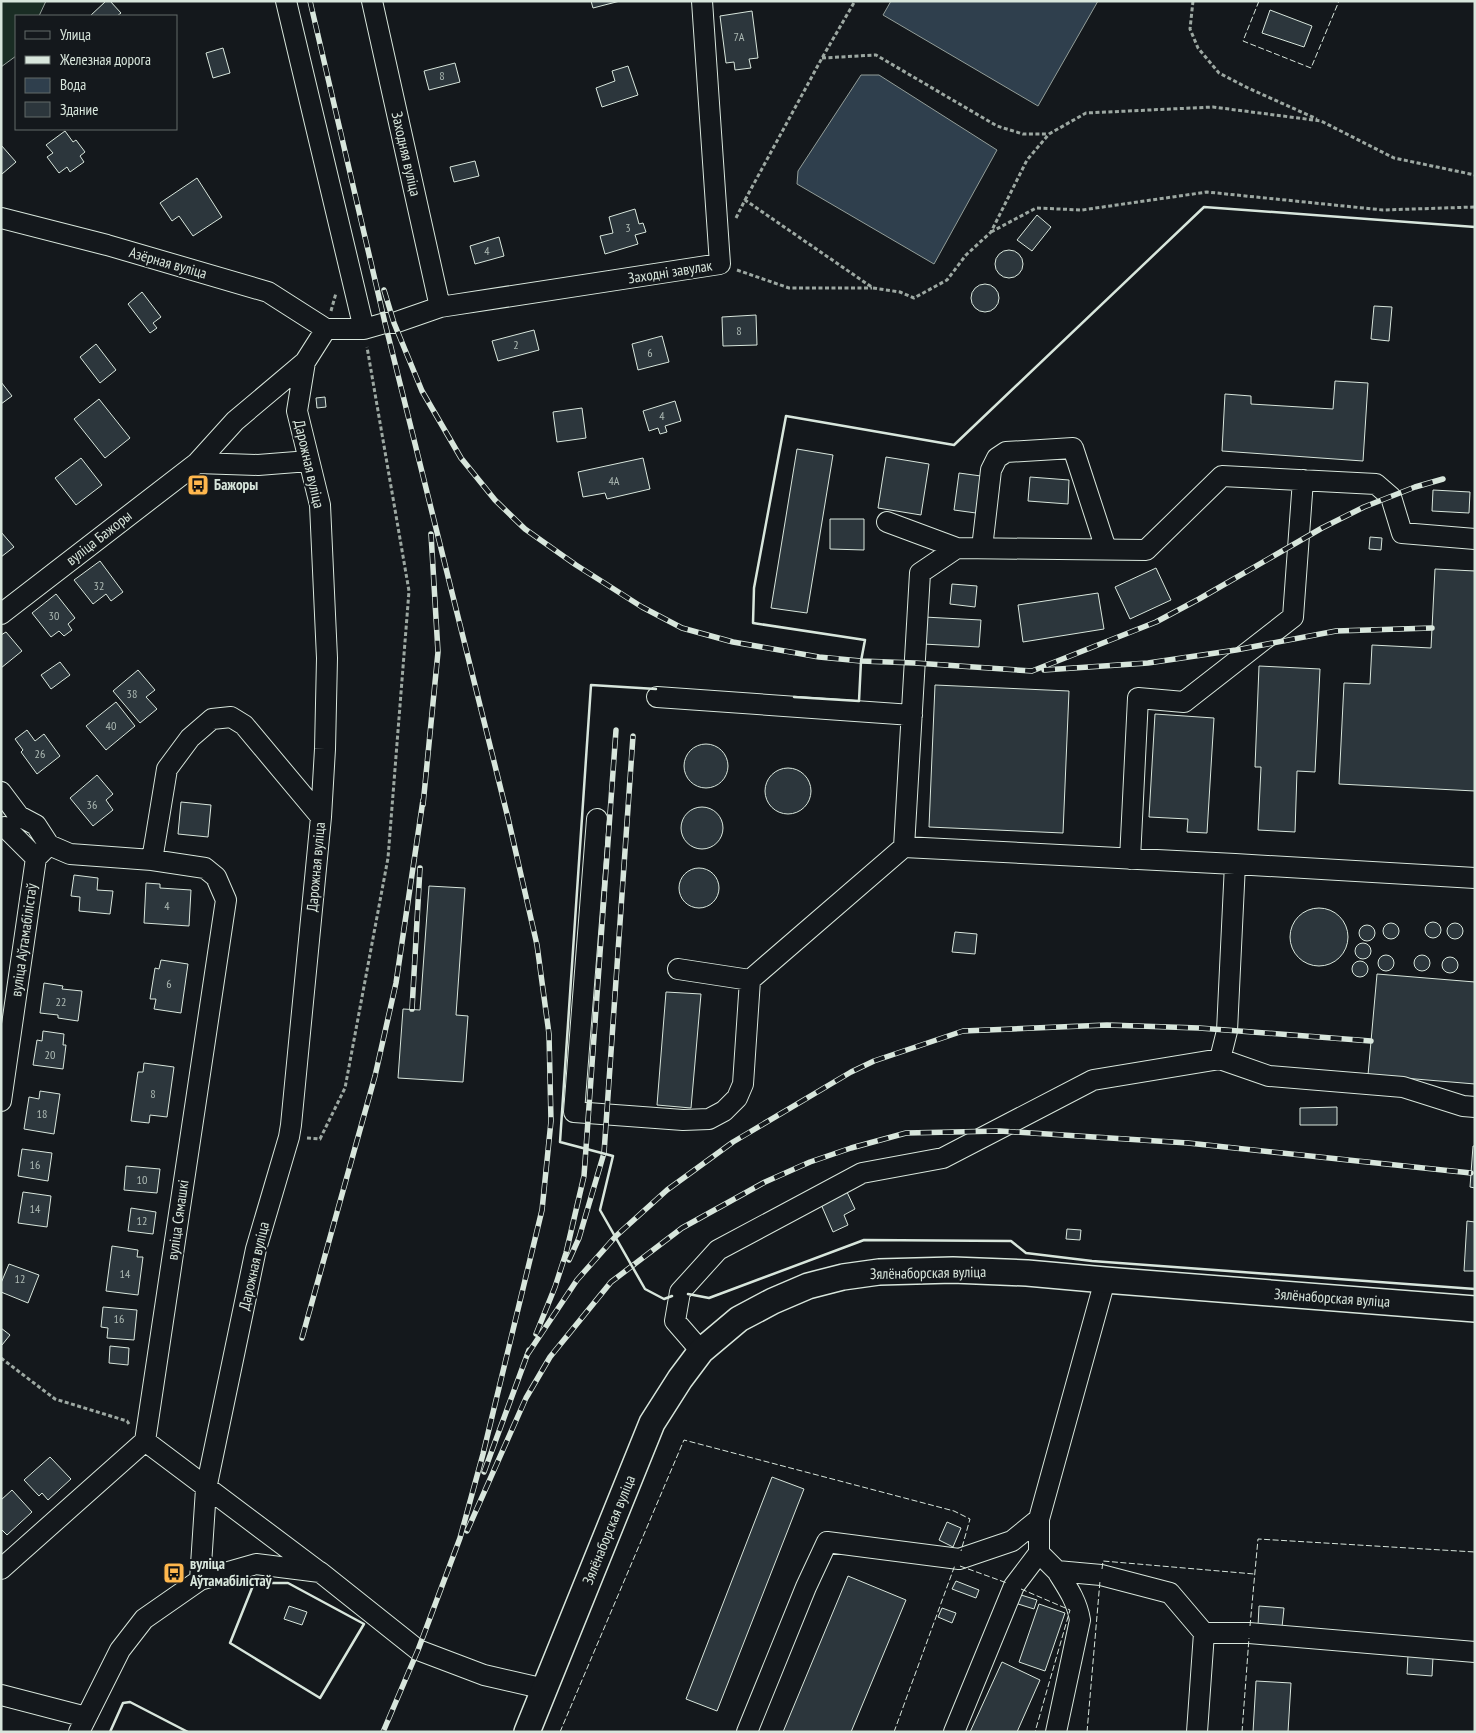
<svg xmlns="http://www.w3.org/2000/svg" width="1476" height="1733" font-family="'PT Sans Narrow',sans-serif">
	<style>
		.green { fill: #1a2d24; stroke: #939e99 }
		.water { fill: #2f3f4d; stroke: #939e99 }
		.building { fill: #2c363c; stroke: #d8e6dc }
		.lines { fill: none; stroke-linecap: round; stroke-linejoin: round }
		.minor-casing { stroke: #d8e6dc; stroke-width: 22 }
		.major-casing { stroke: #d8e6dc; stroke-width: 28 }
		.path { stroke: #9da8a2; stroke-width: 3; stroke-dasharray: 4 2.5; stroke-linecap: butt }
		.minor { stroke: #14181c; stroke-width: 20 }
		.major { stroke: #14181c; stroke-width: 25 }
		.rail-casing { stroke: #d8e6dc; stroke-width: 5.5 }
		.rail { stroke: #14181c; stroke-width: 4; stroke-dasharray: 11; stroke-linecap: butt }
		.fence { stroke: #d8e6dc; stroke-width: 1; stroke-dasharray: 6 2.5; stroke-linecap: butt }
		.wall { stroke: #d8e6dc; stroke-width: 2.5 }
		.labels { text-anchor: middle; stroke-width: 4; stroke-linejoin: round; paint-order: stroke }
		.number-label { font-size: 12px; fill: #adbab4 }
		.street-label { font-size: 15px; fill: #d8e6dc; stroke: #14181c }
		.poi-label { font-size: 15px; font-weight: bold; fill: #d8e6dc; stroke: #14181c; text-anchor: start }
	</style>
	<rect width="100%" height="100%" fill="#14181c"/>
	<path class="green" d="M1 1H46L39 16H16V56L1 67Z"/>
	<path class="water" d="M891 1H1098L1038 106 883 15Z
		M861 75H879L997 150 934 264 797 184 798 171Z"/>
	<path class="building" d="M106 1H110L121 13 117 16H90Z
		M591 1H620L593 8Z
		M1270 10 1312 26 1304 47 1262 33Z
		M752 11 758 58 749 59 751 68 735 70 734 62 726 63 720 16Z
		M223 48 230 73 213 78 206 53Z
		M455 63 460 82 429 90 424 71Z
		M628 66 638 95 602 107 596 88 615 81 612 71Z
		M65 131 73 142 76 140 85 152 80 156 84 162 70 172 67 167 59 173 47 157 53 153 46 145Z
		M1 145 16 162 2 174 1 173Z
		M475 161 479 176 454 182 450 167Z
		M197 178 222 217 193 236 179 216 172 221 160 203Z
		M635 209 639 224 643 223 646 232 635 235 638 244 605 254 600 236 613 233 609 217Z
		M1037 215 1051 227 1032 251 1017 240Z
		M499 237 504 256 475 264 470 246Z
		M995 264a14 14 0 1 1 28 0a14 14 0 1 1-28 0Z
		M971 298a14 14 0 1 1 28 0a14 14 0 1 1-28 0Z
		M142 292 161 317 153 323 157 328 150 333 128 304Z
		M1374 306 1392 307 1389 341 1371 339Z
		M756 315 757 345 723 346 722 317Z
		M534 330 539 350 498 361 492 341Z
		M662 336 669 362 638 370 632 344Z
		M96 344 116 370 100 383 80 357Z
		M1335 381 1368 383 1363 461 1222 451 1225 394 1251 396V404L1333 409Z
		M1 382 12 396 1 404Z
		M325 397 326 407 317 408 316 398Z
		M99 399 130 438 105 458 74 419Z
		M675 401 681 421 665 426 667 432 660 434 658 428 649 431 643 411Z
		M582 408 586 438 557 442 553 412Z
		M797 449 833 455 807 613 771 608Z
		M886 457 929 464 921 515 878 508Z
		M81 458 102 485 76 505 55 478Z
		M643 458 650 489 607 499 605 493 583 497 578 472Z
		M959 473 981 476 976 513 954 510Z
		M1030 477 1069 480 1068 504 1028 501Z
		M1433 490 1470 492 1469 513 1432 511Z
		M830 519H864V550L830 549Z
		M1 532 14 547 1 557Z
		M1370 537 1382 538 1381 550 1369 549Z
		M100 561 123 592 111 601 106 594 93 604 74 580Z
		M1156 568 1171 600 1130 619 1115 587Z
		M1435 569 1475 571V791L1339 784 1344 683 1370 684 1372 645 1431 648Z
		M952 584 977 586 975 607 950 604Z
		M1098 593 1104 629 1023 642 1018 605Z
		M56 594 75 618 68 624 72 630 64 636 59 631 51 637 32 613Z
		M924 617 981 620 979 647 923 644Z
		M6 632 22 651 1 668V635Z
		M60 662 70 675 51 689 41 675Z
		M1259 666 1320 669 1315 772 1297 771 1295 832 1258 830 1261 767H1255Z
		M138 670 155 690 146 697 157 709 140 723 113 691Z
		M935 685 1069 691 1063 833 929 827Z
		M116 702 135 726 106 750 86 726Z
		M1155 714 1214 718 1207 833 1187 832 1188 819 1149 817Z
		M27 730 35 741 44 734 60 756 37 774 21 752 23 750 15 739Z
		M684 766a22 22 0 1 1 44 0a22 22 0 1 1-44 0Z
		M765 791a23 23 0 1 1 46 0a23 23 0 1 1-46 0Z
		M97 775 113 794 106 800 113 810 93 826 70 798Z
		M181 802 211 805 208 837 178 834Z
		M681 828a21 21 0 1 1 42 0a21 21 0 1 1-42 0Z
		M679 888a20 20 0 1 1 40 0a20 20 0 1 1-40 0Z
		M74 875 98 878 97 890 113 891 110 914 79 911 80 897 71 896Z
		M146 883 160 884V888L191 890 189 926 144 923Z
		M429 886 465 888 456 1015 468 1016 463 1082 398 1078 403 1009 420 1010Z
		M1290 937a29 29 0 1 1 58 0a29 29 0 1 1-58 0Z
		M1425 930a8 8 0 1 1 16 0a8 8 0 1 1-16 0Z
		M1383 931a8 8 0 1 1 16 0a8 8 0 1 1-16 0Z
		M1447 931a8 8 0 1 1 16 0a8 8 0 1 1-16 0Z
		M1359 933a8 8 0 1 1 16 0a8 8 0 1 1-16 0Z
		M955 932 977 934 975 954 952 952Z
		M1355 951a8 8 0 1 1 16 0a8 8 0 1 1-16 0Z
		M1378 963a8 8 0 1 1 16 0a8 8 0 1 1-16 0Z
		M1414 963a8 8 0 1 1 16 0a8 8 0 1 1-16 0Z
		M1442 965a8 8 0 1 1 16 0a8 8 0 1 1-16 0Z
		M161 960 188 964 181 1013 154 1009 156 999H150L155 968 159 969Z
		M1352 969a8 8 0 1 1 16 0a8 8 0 1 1-16 0Z
		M1377 974 1475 982V1084L1368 1075Z
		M44 983 63 986 62 989 82 991 78 1021 58 1018V1015L40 1013Z
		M666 992 701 994 691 1108 657 1105Z
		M43 1031 64 1034 63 1045H66L63 1069 33 1065 37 1040 42 1041Z
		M144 1063 174 1067 167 1117 150 1115 149 1123 131 1121 138 1072H143Z
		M40 1091 60 1094 54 1134 24 1129 29 1097 39 1099Z
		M1337 1107V1125H1300V1108Z
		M1473 1146H1475V1188L1470 1187Z
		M22 1149 52 1153 48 1181 18 1176Z
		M126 1166 160 1169 157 1193 124 1190Z
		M846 1190 855 1209 844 1215 848 1225 833 1232 820 1202Z
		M23 1192 51 1196 47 1227 18 1223Z
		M131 1208 156 1212 153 1234 128 1231Z
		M1467 1221 1475 1222V1271H1464Z
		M1067 1229 1081 1230 1080 1240 1066 1239Z
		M112 1246 138 1250 137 1257H143L138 1295 106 1291Z
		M9 1264 39 1275 28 1303 1 1292V1283Z
		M103 1307 137 1310 134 1340 107 1338 108 1328 101 1327Z
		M1 1328 10 1335 2 1345H1Z
		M110 1346 129 1348 128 1365 109 1363Z
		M50 1457 71 1479 48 1500 42 1493 39 1496 24 1480Z
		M772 1477 804 1489 717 1711 686 1699Z
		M12 1490 32 1512 7 1535 1 1529V1500Z
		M947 1522 961 1528 953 1547 939 1540Z
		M848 1576 906 1600 851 1732H783Z
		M956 1581 979 1590 976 1598 952 1589Z
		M1018 1594 1037 1600 1034 1609 1015 1603Z
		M1039 1604 1065 1613 1045 1671 1019 1662Z
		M289 1606 307 1612 302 1625 284 1619Z
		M1259 1606 1284 1608 1282 1627 1258 1626Z
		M942 1608 956 1613 952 1623 938 1617Z
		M1408 1655 1433 1657 1432 1676 1407 1674Z
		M1002 1662 1040 1680 1017 1732H970Z
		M1256 1681 1291 1683 1288 1732H1253Z"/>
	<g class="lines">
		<g class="minor-casing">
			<path id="minor" d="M372 1 440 307
				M1 218 107 245 268 292 326 329
				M364 329 385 323H394L440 307 720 264 702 1
				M197 463 258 465 309 461
				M887 522 957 548 1146 550 1222 476 1376 484 1391 497 1402 533 1475 539
				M957 548 920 573 904 847 1235 864 1227 1031 1220 1059
				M982 548 991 470 997 458 1006 452 1073 448 1106 549
				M1 614 197 463 235 421 305 362
				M657 697 912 715
				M1 792 19 816 36 825 49 845 70 854 152 860 205 868 216 877 226 900 145 1441 1 1569
				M597 819 574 1112 683 1120 709 1119 724 1111 737 1098 743 1084 750 980
				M5 827 36 858
				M1130 859 1138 698 1184 702 1293 617 1303 480
				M152 860 167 769 190 738 212 719 231 717 244 725 321 817
				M1235 864 1475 878
				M678 969 750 980 904 847
				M1 1101 36 858 49 845
				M701 1351 675 1321 680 1292 718 1250 862 1173 943 1158 1093 1080 1220 1059 1269 1076 1403 1087 1463 1106 1475 1107
				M145 1441 318 1571
				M1039 1553 1057 1571 1101 1575 1170 1593 1204 1633 1197 1732
				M200 1580 206 1489 256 1249 289 1137 291 1125 321 817 325 749 327 658 320 505 297 411 305 362 326 329H364L286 1
				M1204 1633H1249L1475 1652
				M1 1695 86 1717
				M79 1732 120 1650 144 1619 200 1580 256 1564 320 1572 418 1650 484 1675 545 1689
				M747 1732 806 1587 827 1542 959 1559 1012 1541 1039 1519
				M954 1732 1014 1586 1039 1553V1519L1105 1280
				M1056 1732 1080 1620C1077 1601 1067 1587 1057 1571"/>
		</g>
		<g class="major-casing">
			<path id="major" d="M527 1732 652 1423 680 1379 701 1351 739 1319 773 1301 808 1286 843 1277 879 1272 953 1270 1027 1273 1105 1280 1475 1309"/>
		</g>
		<path class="path" d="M1193 1 1190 29 1198 48 1219 73 1248 88 1317 119
			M822 58 876 55 997 126 1023 134H1048
			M745 200 822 58 855 1
			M736 218 745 200 873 288 900 292 914 298 947 280 966 255 991 232 1027 160 1049 134 1086 113 1213 107 1321 121 1394 158 1475 175
			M991 232 1036 208 1082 210 1207 192 1383 210 1475 207
			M737 270 789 288H872
			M331 311 336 293
			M307 1138 320 1139 345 1088 388 858 409 591 367 347
			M1 1358 55 1399 127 1421 129 1424"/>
		<use href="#minor" class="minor"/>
		<use href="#major" class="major"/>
		<g class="rail-casing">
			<path id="rail" d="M310 1 385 323 508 818 537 945 549 1034 551 1121 542 1210 483 1454 460 1538 418 1650 383 1732
				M384 290 394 323 422 391 461 458 495 500 525 529 576 565 642 607 682 628 733 642 819 657 861 661 915 663 1032 671 1156 622 1199 599 1322 528 1364 507 1415 487 1443 479
				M1044 670 1148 663 1236 650 1336 631 1432 628
				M423 805 438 652 431 534
				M412 1009 420 868
				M569 1260 579 1238 604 1153 633 736
				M536 1334 555 1287 566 1253 584 1176 616 730
				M302 1338 375 1076 396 983 423 800
				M527 1355 577 1280 616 1236 667 1190 733 1142 851 1072 874 1061 963 1031 1107 1025 1199 1028 1371 1041
				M484 1472 529 1350
				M467 1531 526 1398 550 1357 611 1282 682 1228 765 1182 810 1162 851 1148 906 1133 1000 1131 1188 1143 1471 1173"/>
		</g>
		<use href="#rail" class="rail"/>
		<path class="fence" d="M1259 1 1243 41 1311 68 1339 1
			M960 1566 1007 1583
			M1102 1569 1103 1561 1254 1574
			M1021 1589 1070 1610 1035 1732
			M1250 1626 1258 1539 1475 1552
			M560 1732 684 1440 954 1511 970 1519 961 1551
			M894 1732 955 1565
			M1087 1732 1100 1581
			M1242 1732 1249 1638"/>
		<path class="wall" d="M656 689 591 685 560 1142 613 1156 600 1210 645 1289 664 1299 672 1296
			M794 697 859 701 861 661 865 640 753 623 754 588 786 416 954 445 1204 207 1475 227
			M688 1294 709 1298 864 1240 1011 1241 1026 1253 1092 1261 1475 1289
			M254 1583H288L364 1624 320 1698 230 1643Z
			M110 1732 123 1703 130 1702 188 1732"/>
	</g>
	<defs>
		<g id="bus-square" transform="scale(1.125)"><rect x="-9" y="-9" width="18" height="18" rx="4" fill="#ffb74d" stroke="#14181c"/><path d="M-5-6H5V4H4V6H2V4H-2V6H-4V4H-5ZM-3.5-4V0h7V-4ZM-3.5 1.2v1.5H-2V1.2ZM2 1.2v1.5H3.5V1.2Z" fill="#111"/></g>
	</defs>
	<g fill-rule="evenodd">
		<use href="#bus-square" x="198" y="485"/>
		<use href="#bus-square" x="174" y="1573"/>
	</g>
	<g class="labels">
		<g class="number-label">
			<text x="739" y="41">7А</text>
			<text x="442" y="80">8</text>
			<text x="628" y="232">3</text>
			<text x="487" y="255">4</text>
			<text x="739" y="335">8</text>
			<text x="516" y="349">2</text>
			<text x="650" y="357">6</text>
			<text x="662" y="420">4</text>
			<text x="614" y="485">4А</text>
			<text x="99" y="590">32</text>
			<text x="54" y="620">30</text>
			<text x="132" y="698">38</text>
			<text x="111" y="730">40</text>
			<text x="40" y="758">26</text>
			<text x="92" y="809">36</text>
			<text x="167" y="910">4</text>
			<text x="169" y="988">6</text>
			<text x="61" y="1006">22</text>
			<text x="50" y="1059">20</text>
			<text x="153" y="1098">8</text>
			<text x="42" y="1118">18</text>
			<text x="35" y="1169">16</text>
			<text x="142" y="1184">10</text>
			<text x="35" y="1213">14</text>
			<text x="142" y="1225">12</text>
			<text x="125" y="1278">14</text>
			<text x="20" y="1283">12</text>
			<text x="119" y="1323">16</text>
		</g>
		<g class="street-label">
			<text transform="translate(406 154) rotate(77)" y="5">Заходняя вуліца</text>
			<text transform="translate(168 263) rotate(16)" y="5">Азёрная вуліца</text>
			<text transform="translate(670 272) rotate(-9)" y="5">Заходні завулак</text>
			<text transform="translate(309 464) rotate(77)" y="5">Дарожная вуліца</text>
			<text transform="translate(99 538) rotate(-38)" y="5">вуліца Бажоры</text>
			<text transform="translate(316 867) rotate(-85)" y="5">Дарожная вуліца</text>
			<text transform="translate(24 940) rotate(-82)" y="5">вуліца Аўтамабілістаў</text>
			<text transform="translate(178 1220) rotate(-82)" y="5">вуліца Сямашкі</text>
			<text transform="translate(254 1266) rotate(-77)" y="5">Дарожная вуліца</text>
			<text transform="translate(928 1273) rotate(-1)" y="5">Зялёнаборская вуліца</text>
			<text transform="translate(1332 1298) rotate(4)" y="5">Зялёнаборская вуліца</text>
			<text transform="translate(609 1530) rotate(-68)" y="5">Зялёнаборская вуліца</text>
		</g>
		<g class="poi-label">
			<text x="214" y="490">Бажоры</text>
			<text x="190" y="1569">вуліца<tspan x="190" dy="17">Аўтамабілістаў</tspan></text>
		</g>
	</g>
	<rect width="1476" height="1733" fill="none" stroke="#d8e6dc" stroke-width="5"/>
	<rect x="15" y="15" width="162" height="115" fill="#14181c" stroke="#626a69"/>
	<rect x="25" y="31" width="25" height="8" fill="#14181c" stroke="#626a69"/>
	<text x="60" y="40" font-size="15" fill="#d8e6dc">Улица</text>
	<rect x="25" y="56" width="25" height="8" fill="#d8e6dc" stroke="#626a69"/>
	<text x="60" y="65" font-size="15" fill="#d8e6dc">Железная дорога</text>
	<rect x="25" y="78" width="25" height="15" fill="#2f3f4d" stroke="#626a69"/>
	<text x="60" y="90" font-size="15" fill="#d8e6dc">Вода</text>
	<rect x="25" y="102" width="25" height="15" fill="#2c363c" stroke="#626a69"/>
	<text x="60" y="115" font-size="15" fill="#d8e6dc">Здание</text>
</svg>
